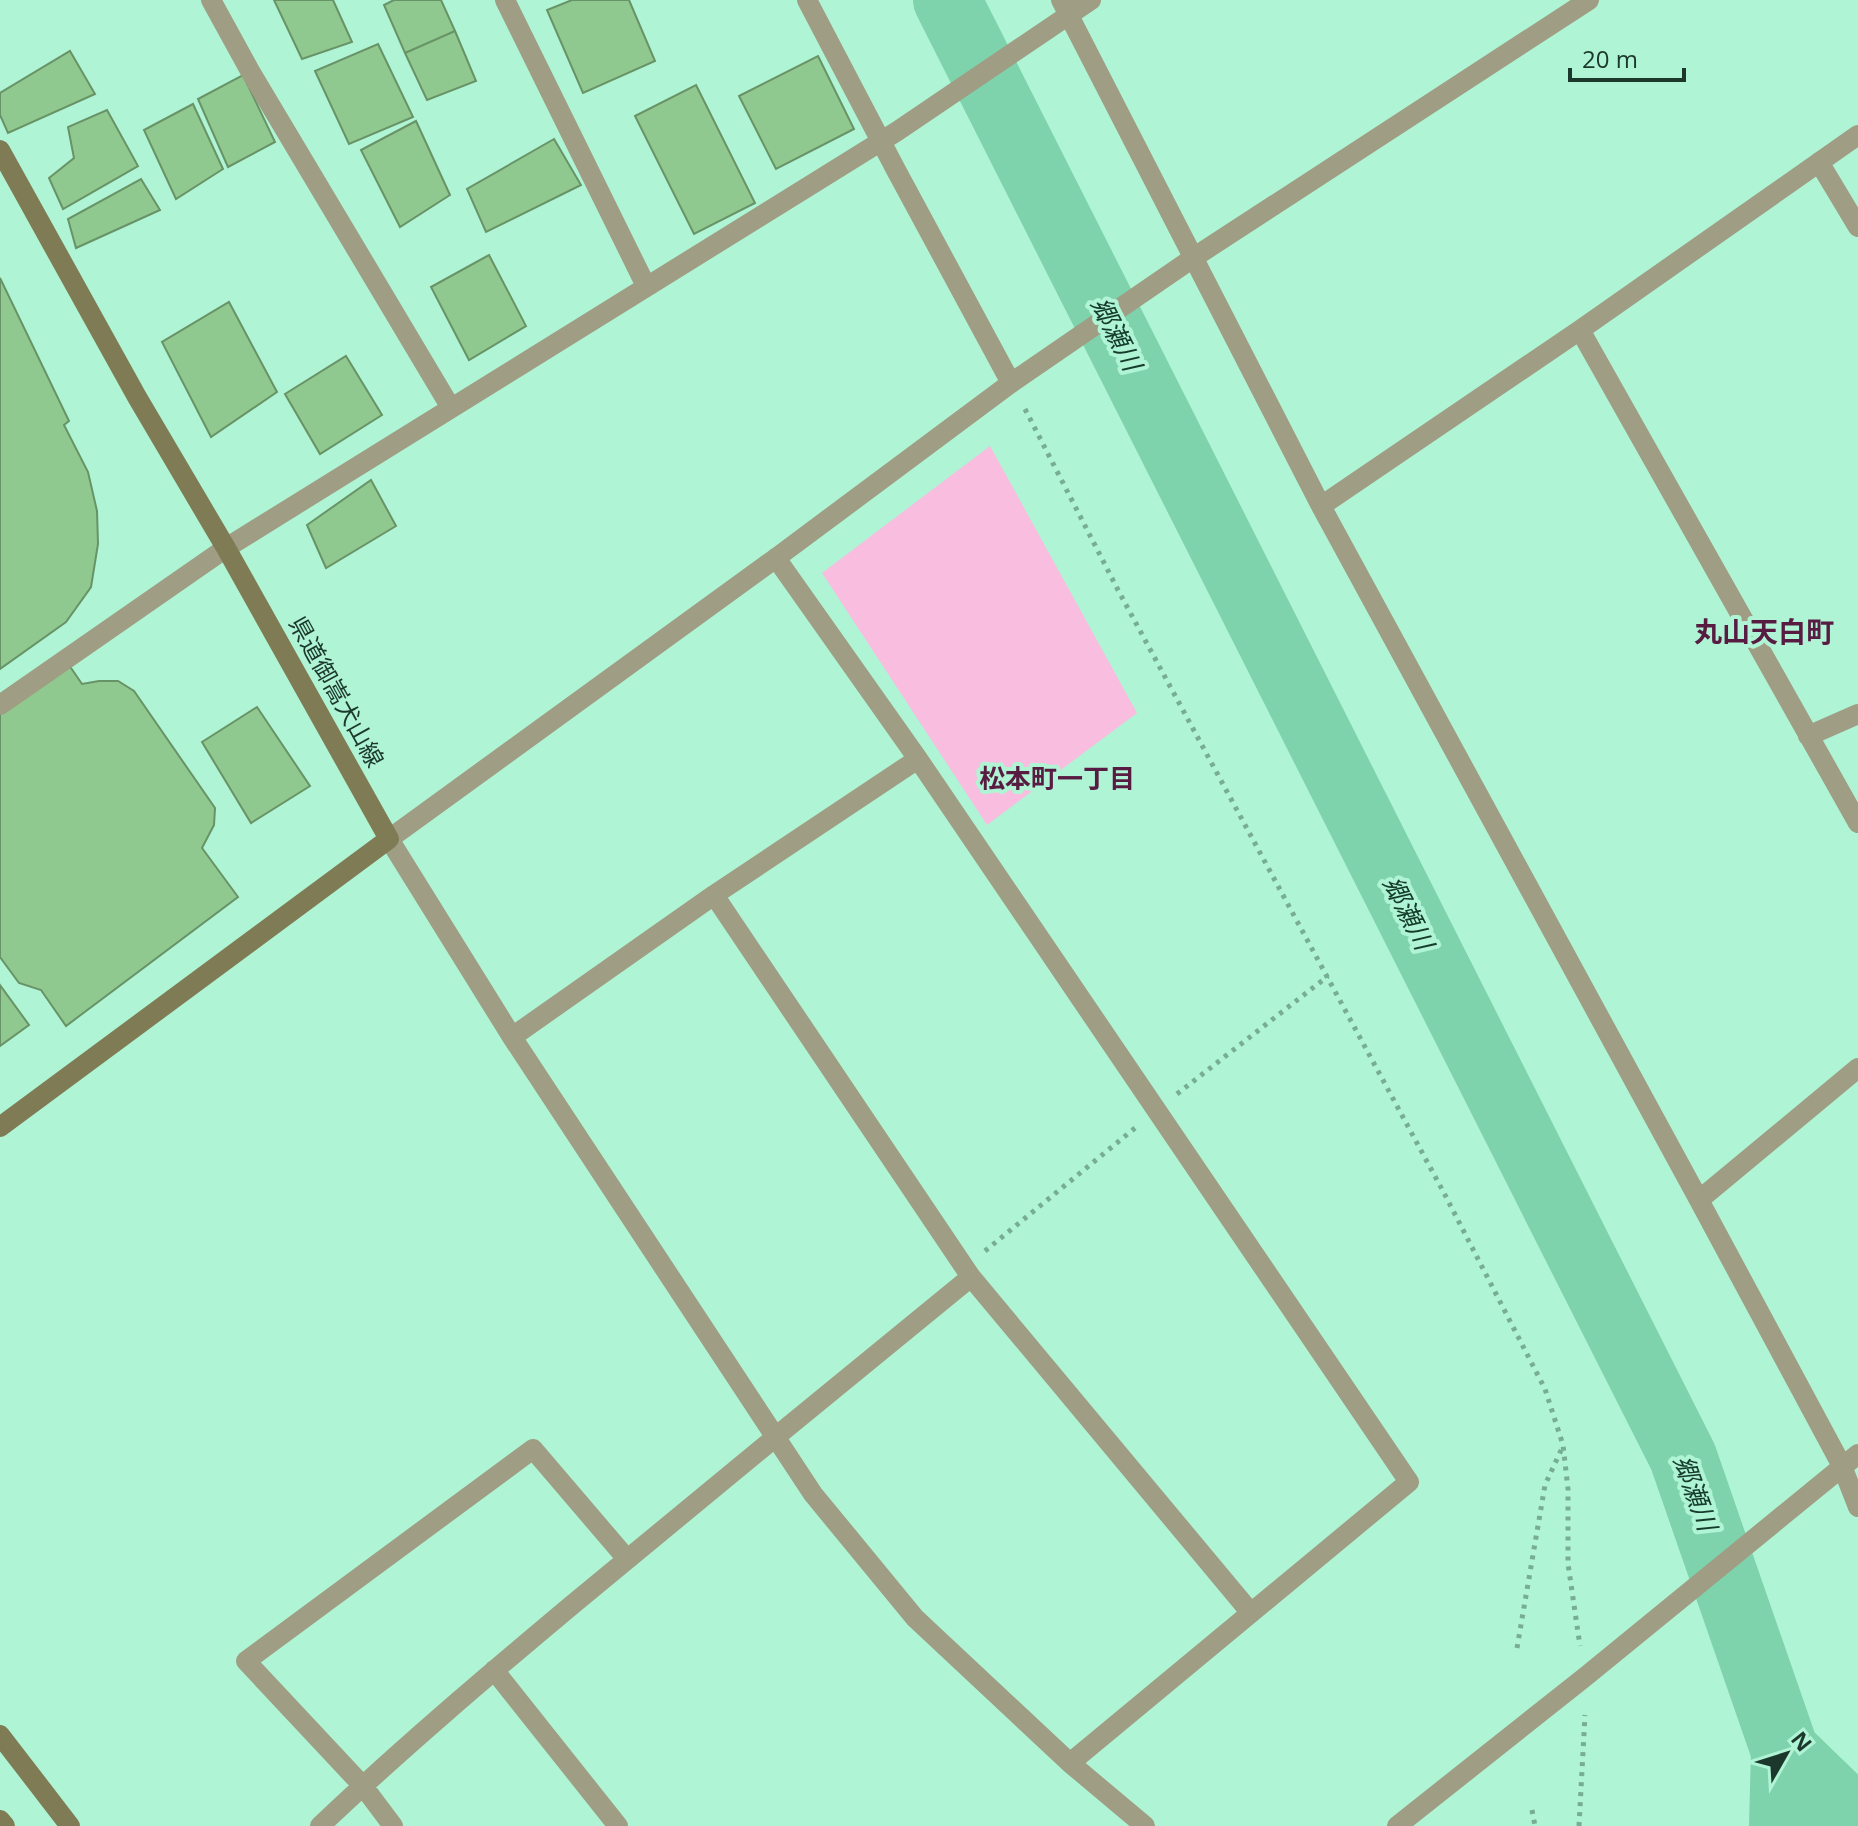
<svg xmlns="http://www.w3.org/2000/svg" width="1858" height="1826" font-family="'Open Sans','Noto Sans JP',sans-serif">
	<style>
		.green { fill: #f9bddf }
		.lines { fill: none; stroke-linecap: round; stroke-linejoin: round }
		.river { stroke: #7ed3ad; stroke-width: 68 }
		.building { fill: #90c98f; stroke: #689367; stroke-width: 2 }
		.path { stroke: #77ad94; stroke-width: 5; stroke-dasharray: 4 6; stroke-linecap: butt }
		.minor { stroke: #9f9d83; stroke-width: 20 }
		.tertiary { stroke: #9f9d83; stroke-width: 20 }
		.secondary { stroke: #7f7c55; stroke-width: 20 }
		.labels { text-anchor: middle; stroke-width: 8; stroke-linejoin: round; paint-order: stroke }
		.street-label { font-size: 24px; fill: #1c382c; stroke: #aff4d4 }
		.water-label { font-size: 26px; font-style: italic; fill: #163c2c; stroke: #aff4d4 }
		.neighbourhood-label { font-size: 26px; font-weight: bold; fill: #581c43; stroke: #aff4d4 }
		.quarter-label { font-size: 28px; font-weight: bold; fill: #581c43; stroke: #aff4d4 }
	</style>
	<rect width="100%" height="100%" fill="#aff4d4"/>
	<path class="green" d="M990 446 1137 713 987 825 822 573Z"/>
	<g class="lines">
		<path class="river" d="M947 0 1683 1457 1785 1751 1858 1822
			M1783 1826 1785 1751"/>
	</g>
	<path class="building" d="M274 0H333L352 42 302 59Z
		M394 0H441L455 31 405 53 384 5Z
		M572 0H629L655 61 583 93 547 10Z
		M455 31 476 81 427 100 405 53Z
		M378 44 413 117 349 144 315 71Z
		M70 51 95 94 8 133 0 115V93Z
		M818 56 854 129 776 169 739 96Z
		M243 75 275 142 228 167 198 99Z
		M696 85 755 203 694 234 635 116Z
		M193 104 223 169 176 199 144 130Z
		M107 110 138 166 63 209 49 178 74 158 68 127Z
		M416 121 450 195 400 227 361 150Z
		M554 139 581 185 486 232 467 189Z
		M141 179 160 210 76 248 68 219Z
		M489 255 526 326 469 360 431 287Z
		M0 278 69 421 64 425 88 472 97 511 98 544 91 587 66 622 0 669Z
		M229 302 277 392 211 437 162 342Z
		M346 356 382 415 320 454 285 394Z
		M371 480 396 526 326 568 307 525Z
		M69 665 82 684 99 681H118L134 691 215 808 214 825 202 848 238 897 66 1026 41 990 19 983 0 957V713Z
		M257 707 310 786 251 823 202 742Z
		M0 985 29 1025 0 1046Z"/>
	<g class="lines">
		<path class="path" d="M1025 409 1118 590 1444 1193 1545 1389 1563 1445 1568 1489V1564L1580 1646
			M1177 1094 1328 976
			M985 1251 1135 1128
			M1517 1648 1545 1485 1563 1446
			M1532 1810 1535 1826
			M1579 1826 1585 1715"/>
		<path class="minor" d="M211 0 250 71 451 408
			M505 0 646 286
			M807 0 896 170 1011 383
			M1061 0 1321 506 1699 1200 1842 1466 1858 1507
			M1819 162 1858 227
			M1580 330 1858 823
			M1321 506 1580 330 1858 135
			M776 558 918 759 1409 1482 1070 1763
			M0 705 226 548 896 132 1091 0
			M1808 736 1858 714
			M389 839 512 1037 813 1494 915 1618 1070 1763 1145 1826
			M714 895 971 1277 1251 1613
			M512 1037 714 895 918 759
			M1699 1200 1858 1068
			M494 1670 618 1826
			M320 1826C401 1749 486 1677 572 1605 704 1495 838 1386 971 1277
			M393 1826 363 1786 246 1661 533 1449 627 1559"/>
		<path class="tertiary" d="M389 839 776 558 1011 383 1193 258 1589 0
			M1397 1826 1585 1677 1858 1454"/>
		<path class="secondary" d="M0 150 137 397 226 548 389 839 0 1127
			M0 1735 70 1826
			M0 1820 5 1826"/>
	</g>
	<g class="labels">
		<g class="street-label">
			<text transform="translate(336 692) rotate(61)" y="8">県道御嵩犬山線</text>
		</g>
		<g class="water-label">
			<text transform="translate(1116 334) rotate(63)" y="9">郷瀬川</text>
			<text transform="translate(1408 913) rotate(63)" y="9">郷瀬川</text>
			<text transform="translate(1695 1493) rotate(70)" y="9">郷瀬川</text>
		</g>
		<g class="neighbourhood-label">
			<text x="1057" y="788">松本町一丁目</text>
		</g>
		<g class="quarter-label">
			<text x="1764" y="642">丸山天白町</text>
		</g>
	</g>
	<g transform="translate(1786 1754) rotate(51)" stroke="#aff4d4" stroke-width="6" paint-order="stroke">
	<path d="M0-6L14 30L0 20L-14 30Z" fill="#1c382c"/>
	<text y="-12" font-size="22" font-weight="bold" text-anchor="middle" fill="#1c382c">N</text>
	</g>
	<path d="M1570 68v12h114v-12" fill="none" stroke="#1c382c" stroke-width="4"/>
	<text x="1582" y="68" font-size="24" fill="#1c382c" stroke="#aff4d4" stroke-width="6" paint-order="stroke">20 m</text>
</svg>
